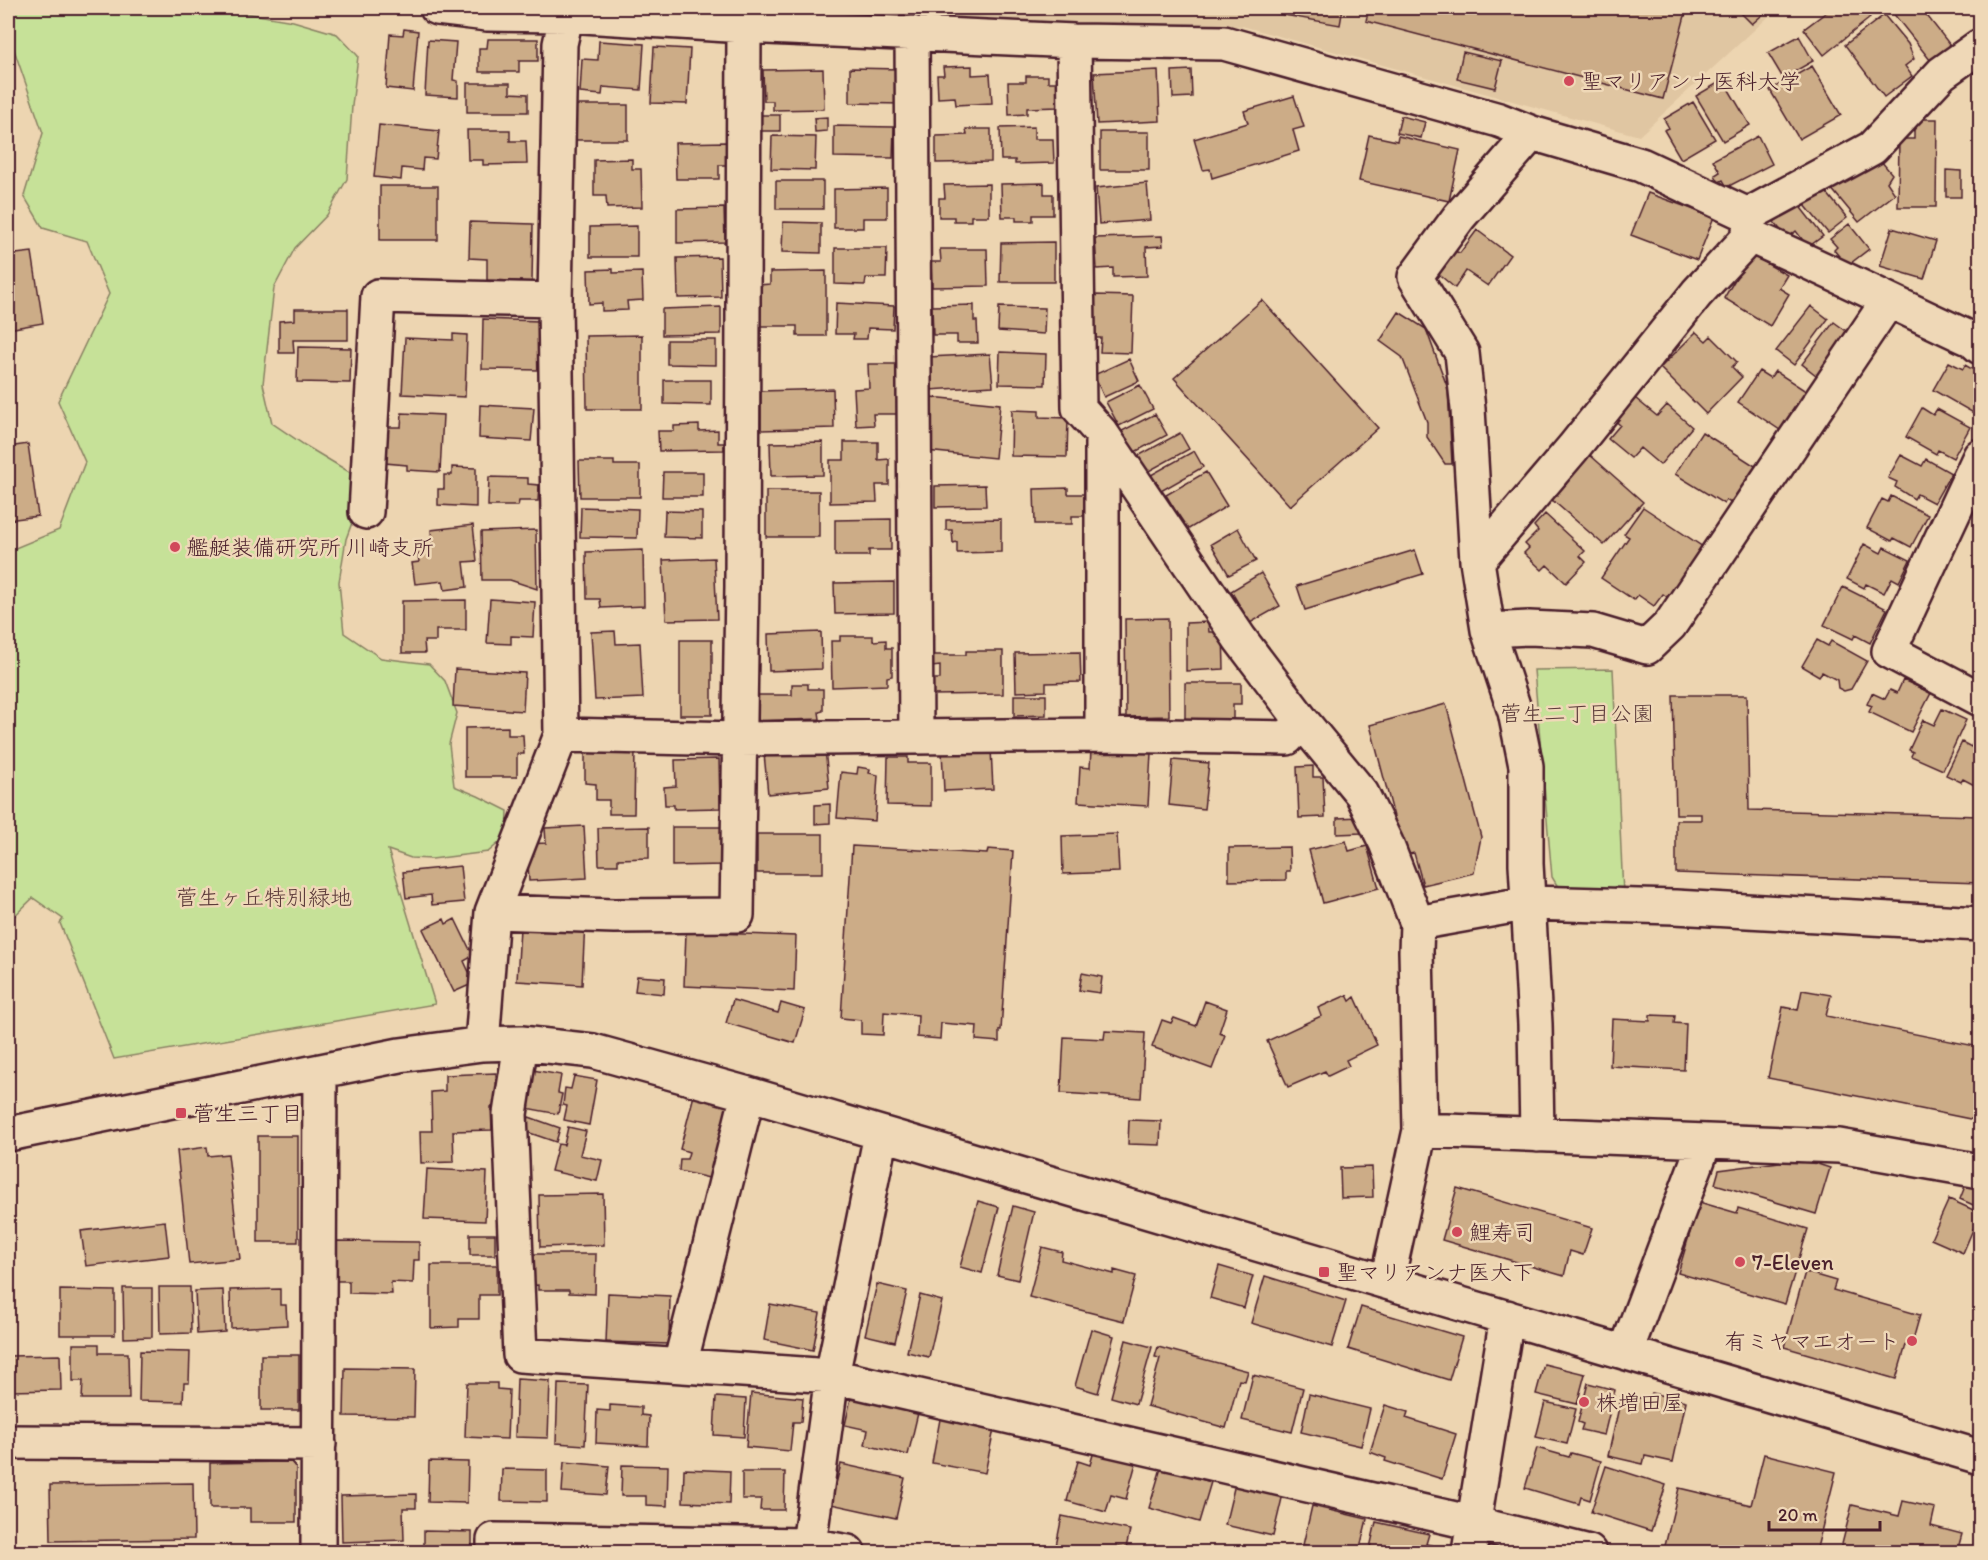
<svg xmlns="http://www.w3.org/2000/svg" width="1988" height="1560" font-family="Itim,'Klee One',sans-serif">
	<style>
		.built { fill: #e0c6a2 }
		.green { fill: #c6e198; stroke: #888062; stroke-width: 1.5 }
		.building { fill: #ccac87; stroke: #4a1f2b; stroke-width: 1.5 }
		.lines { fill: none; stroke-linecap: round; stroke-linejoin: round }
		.minor-casing { stroke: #4a1f2b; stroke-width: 38 }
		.minor { stroke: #efd8b7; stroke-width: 33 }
		.poi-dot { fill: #d1495b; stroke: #efd8b7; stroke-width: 2 }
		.labels { text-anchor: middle; stroke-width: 5; stroke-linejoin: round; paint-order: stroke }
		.poi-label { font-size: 22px; fill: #4a1f2b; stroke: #efd8b7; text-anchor: start }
		.park-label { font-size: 22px; fill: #5d3c3b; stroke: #efd8b7 }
	</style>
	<rect width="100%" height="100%" fill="#edd5b1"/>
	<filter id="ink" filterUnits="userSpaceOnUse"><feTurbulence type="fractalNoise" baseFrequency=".0167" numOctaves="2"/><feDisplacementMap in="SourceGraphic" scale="12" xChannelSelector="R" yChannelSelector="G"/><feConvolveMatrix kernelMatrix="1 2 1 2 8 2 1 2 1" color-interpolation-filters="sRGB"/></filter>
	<g filter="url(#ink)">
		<path class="built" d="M804 8H1778L1639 136 1242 26 986 20Z"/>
		<path class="green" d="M8 8H216L293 21 337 34 358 56 352 106 347 179 327 215 295 248 274 288 263 384 272 423 306 446 356 476 353 520 346 539 339 582 344 633 381 658 429 664 445 681 457 713 449 744 454 786 478 796 508 811 507 836 488 852 432 859 411 858 388 850 435 1004 114 1059 60 923 63 919 33 898 8 922V551L59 530 85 462 58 401 109 294 87 241 43 228 24 196 43 133 12 44H8Z
			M1613 669 1623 894 1561 892 1552 877 1534 670Z"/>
		<path class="building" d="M1245 8H1343L1340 25Z
			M1369 8H1687L1663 99 1366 21Z
			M1736 8H1770L1752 24Z
			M1832 8H1862L1870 18 1824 55 1804 29Z
			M1889 8H1921L1954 50 1934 65Z
			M1961 8H1980V18L1974 8 1965 14Z
			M1884 15 1908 44 1914 59 1905 66 1912 76 1884 97 1845 45Z
			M404 29 418 31 413 91 386 88 390 34 403 35Z
			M1799 36 1813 61 1783 78 1768 53Z
			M488 39H538V61H519V72H479V48H487Z
			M428 40 456 42 453 80 458 81V97L425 95Z
			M599 41 644 44 641 90 603 87 602 95 580 93 582 59 598 60Z
			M654 47 690 49 687 104 651 103Z
			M1463 52 1502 61 1495 88 1457 79Z
			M972 66V75L990 74 992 103 956 105 955 97 938 98 937 75H944L943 67Z
			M1812 66 1841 115 1799 139 1770 90Z
			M850 68 901 69V104L850 103Z
			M823 69 824 109 773 110V101H764L763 70Z
			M1158 70 1160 121 1097 124 1094 73Z
			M1191 70 1192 97 1173 98 1172 71Z
			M1026 76H1048V82H1059V107L1027 108V114L1009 115 1008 82H1026Z
			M1723 80 1750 125 1723 141 1696 96Z
			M467 83H510V93L528 94V112H467Z
			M1294 96 1304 127 1293 130 1299 151 1212 178 1210 169 1203 170 1194 139 1248 123 1244 111Z
			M1693 102 1715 139 1681 159 1664 130 1669 128 1664 119Z
			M576 105H628V140H576Z
			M758 115H780V131H758Z
			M1401 116 1425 122 1421 138 1397 133Z
			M827 117V131L815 132 814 118Z
			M1914 119H1937L1936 207H1898L1899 139H1914Z
			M379 125 439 131 436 159 423 158 422 170 402 168 401 180 374 177Z
			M834 126 894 127 893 158 834 157Z
			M1034 127V139H1053L1054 163 1015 164V160H1001L1000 128Z
			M966 129H991V162L936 163V136L967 135Z
			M467 130H510V141H526L527 164 483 165V160H468Z
			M1100 132H1149V170H1100Z
			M1369 135 1397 141 1398 136 1460 150 1449 201 1359 181Z
			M772 136 816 137 815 170 771 169Z
			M1758 136 1772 164 1727 187 1723 180 1719 182 1715 175 1720 172 1713 160Z
			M726 142V165H719V179H676L675 143Z
			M1875 154 1892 174 1887 182 1895 194 1859 222 1831 188Z
			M632 159V169H641L642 207 607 208 606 196H594V160Z
			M1946 170 1961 171V197H1946Z
			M1979 179H1980V231Z
			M776 181H823V209H776Z
			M1044 183V194H1053V215H1033V221H1016V217H1002L1001 184Z
			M1147 183 1150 220 1099 224 1096 188Z
			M989 184V216H971V221H954V217H939V198H945L944 185Z
			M380 186H438V240H380Z
			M887 188V218H863V228H834V189Z
			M1823 188 1847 218 1828 233 1804 204Z
			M1648 193 1714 217 1697 260 1631 235Z
			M1798 204 1823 236 1808 247 1796 231 1787 238 1774 222Z
			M724 208 725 242 677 243V209Z
			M470 222 533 224 532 282 487 280V259L469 258Z
			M783 222 821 223V253L782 252Z
			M1849 224 1869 249 1847 266 1834 250 1837 247 1830 239Z
			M637 226V257H590V227Z
			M1892 228 1936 241 1924 279 1880 266Z
			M1477 230 1510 255 1488 286 1466 271 1455 288 1436 272 1454 251 1460 253Z
			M1162 236 1163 246 1146 247 1147 276 1113 277V268L1097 269 1095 238Z
			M1054 242V282H1000L1001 243Z
			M835 248H887L886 278H866L865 285 835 284Z
			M940 249H987L988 286 932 287 931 262H941Z
			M32 252 43 323 8 329V255Z
			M1750 254 1787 275 1779 288 1789 294 1770 326 1724 298Z
			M720 257 721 297 678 298 677 258Z
			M613 269V273L642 272 643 300 627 301 628 310 602 311V303L589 304 588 270Z
			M826 271V336H797V326H760L759 285 770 284V272Z
			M1095 295 1133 296 1131 353 1100 352 1101 338H1094Z
			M1262 300 1378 428 1290 506 1174 378Z
			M836 303 894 306 893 329 868 328 867 339H853L854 334H835Z
			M974 305V321H977L978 343H957V335H933L932 306Z
			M1811 306 1828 319 1794 365 1776 351Z
			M721 307V334L662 335V309Z
			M999 307 1045 308 1044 334 998 331Z
			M295 309H348V340H293L294 353H279V321L295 320Z
			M1399 312 1426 329 1448 389 1452 464H1445L1427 437V422L1402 357 1380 341Z
			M483 319 540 321 539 370 482 369Z
			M1834 322 1853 336 1821 379 1802 364Z
			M1696 332 1706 341 1711 336 1737 362 1732 367 1742 377 1706 414 1660 368Z
			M453 334 467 335 465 397 402 394 405 338 453 340Z
			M642 335V409H587L586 336Z
			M667 340H716V365L667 364Z
			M298 347 351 348 350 383 297 382Z
			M1000 352 1046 354 1045 385 999 384Z
			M990 354 993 386 929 390 928 357Z
			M1129 359 1139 381 1104 397 1094 375Z
			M1949 362 1963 369 1965 365 1979 373 1975 380 1980 383V409L1977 415 1933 390Z
			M868 364H897L898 414H873L874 425 856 426 854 389 869 388Z
			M1759 371 1770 378 1775 371 1812 395 1786 434 1738 402Z
			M664 380H711V405L664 404Z
			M1140 385 1153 409 1119 426 1106 402Z
			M833 389 834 428 761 430V391Z
			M1630 394 1657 416 1667 405 1692 427 1660 465 1640 448 1631 458 1608 439 1620 425 1611 417Z
			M931 397 1000 404 995 458 926 451Z
			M480 405 534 408 531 441 479 438Z
			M1922 408 1933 415 1937 409 1970 427 1953 458 1938 450 1936 454 1906 437Z
			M1012 410 1039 411V417L1068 418 1067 457 1011 456Z
			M402 413 443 415 440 472 407 470V465L385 463 387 427H401Z
			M1155 414 1167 435 1133 453 1122 431Z
			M699 425V431L718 430V443H724V450L659 451 658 431H674V426Z
			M1702 432 1763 471 1739 508 1726 500 1724 504 1675 474Z
			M1180 433 1189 449 1147 472 1138 456Z
			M823 442V475L771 476 770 443Z
			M844 442H878V460L889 459V485H876L877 502 830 503V460H844Z
			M28 444 38 516 8 520V447Z
			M1194 451 1203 467 1161 491 1151 475Z
			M1590 455 1643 502 1604 545 1551 499Z
			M1901 455 1922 466 1926 459 1951 473 1934 503 1917 494 1914 499 1895 487 1897 482 1888 478Z
			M579 461H614V465H640V497H580Z
			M452 467 476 468V507L438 505V489H444V475H452Z
			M663 472H703V497H662Z
			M1206 472 1227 506 1187 530 1166 495Z
			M489 477 528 478V484L539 485 538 501H519L518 506H488Z
			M985 485 986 506 935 507V486Z
			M1068 488V494H1086V516H1072V524H1035L1034 489Z
			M766 491H819V537H766Z
			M1891 496 1928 515 1911 547 1894 538 1892 541 1867 528 1882 499 1888 502Z
			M581 507 638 509 637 538 580 537Z
			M1643 507 1706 549 1671 600 1663 594 1654 606 1638 595 1634 600 1601 578 1629 537 1624 534Z
			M665 511 702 512V538L664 537Z
			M1545 514 1585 551 1580 556 1586 562 1566 583 1547 565 1542 570 1524 553 1529 548 1525 544 1538 531 1534 526Z
			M891 519V550H869V556H835V520Z
			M1001 519V552L957 553V542L953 543 952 530H946V520Z
			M473 525 477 561 464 562 467 587 445 590 443 581 415 584 412 563 419 562 417 546 432 544 431 530Z
			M1238 528 1256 561 1229 575 1211 544Z
			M536 530 537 589 510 580H482L481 532Z
			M1864 544 1881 553 1884 547 1910 560 1899 582 1892 578 1884 593 1866 584 1864 588 1847 579Z
			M643 550 644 606 601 608 600 599H587L586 552Z
			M1415 550 1423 574 1305 610 1297 586Z
			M714 558 717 619 666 620 663 560Z
			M1261 573 1280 606 1250 623 1231 591Z
			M894 582V613L835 614 834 583Z
			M1843 587 1887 609 1870 643 1855 635 1853 639 1824 625Z
			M490 599 535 602 533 637 511 636V644L487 643Z
			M466 600V630H436V641H424L425 653H402V601Z
			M1168 618 1169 716 1126 717 1125 619Z
			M1208 622 1209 632H1223L1224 669 1186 671V623Z
			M615 631 616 644 640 643 643 698 595 700 591 632Z
			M821 632 822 669 769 671 768 634Z
			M840 636H873V641L886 640V648H892V676L887 677V685L832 687 831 641H840Z
			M680 640H712V715H680Z
			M1817 640 1828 646 1831 641 1867 661 1851 689 1844 691 1838 688 1837 680 1822 672 1819 676 1802 666Z
			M966 651H1003V694L932 695V679H940V666L932 667V655H966Z
			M1080 652 1081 682 1046 683V691L1016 692 1015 653Z
			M455 669 525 673 523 711 453 706Z
			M1903 680 1931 693 1911 732 1869 712 1872 706 1867 704 1872 693 1885 699 1890 690 1897 693Z
			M1185 683H1241V704H1233V720L1185 721Z
			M792 684H808V689H823V711L819 712 820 719 758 721 757 695H792Z
			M1014 695H1046V715L1014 716Z
			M1673 695H1747L1749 810 1980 816V883L1676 873V820H1701V814H1676Z
			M1446 704 1481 837 1474 873 1423 885 1414 853 1404 855 1370 725Z
			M1942 709 1966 720 1943 770 1911 756 1913 752 1909 750 1923 720 1934 725Z
			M508 727V735H523L524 754H517V777H465V728Z
			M1979 731 1980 732V788L1963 779 1961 782 1946 775 1962 742 1971 747Z
			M585 749 635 750 634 814H609V800H596V784L585 783Z
			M825 749 829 788 768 794 764 754Z
			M991 749 993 789 944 791 942 751Z
			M1091 750 1151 753 1148 806 1078 802 1080 767 1090 768Z
			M888 757H908V763H931V806L887 805Z
			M719 759 720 808 674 809V805H665L664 787 676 786 675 760Z
			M1173 760 1209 763 1204 809 1169 805Z
			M1313 766V777H1323L1325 817 1299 818 1297 767Z
			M858 767 870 769 869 773 878 775 875 821 837 818 841 772 857 774Z
			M830 804V823L815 824V805Z
			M1361 817 1362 833 1337 834V818Z
			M584 826 587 878 529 881 527 844 546 843 545 828Z
			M649 827V858L618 859V865H599L598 828Z
			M672 827H723L724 865 672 866Z
			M757 834H823V873H757Z
			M1117 834 1119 872 1063 874 1062 836Z
			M1346 841 1349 851 1367 846 1379 888 1323 903 1309 850Z
			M852 846 987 854 988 849 1013 851 1001 1030H999V1042L976 1040 977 1026 941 1023 940 1039 917 1037 918 1015 884 1012 883 1035 861 1034V1020L841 1018Z
			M1289 847 1290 871H1286V880L1229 881V848Z
			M460 866 464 902 432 905 431 895 406 898 403 872Z
			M444 919 446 924 455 919 473 956 464 961 474 983 454 992 423 929Z
			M585 921 582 985 517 981 520 928Z
			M686 932 796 936 794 991 684 986Z
			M1082 973 1102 977 1100 993 1079 990Z
			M637 976 665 978 664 994 635 991Z
			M1802 990 1831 995 1826 1016 1980 1047V1121L1768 1078 1783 1007 1798 1010Z
			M1347 995 1350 1001 1355 997 1377 1045 1346 1060 1349 1066 1328 1076 1325 1071 1288 1087 1267 1041 1321 1016 1318 1008Z
			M733 1000 778 1013 781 1003 805 1010 795 1043 726 1023Z
			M1205 1001 1227 1009 1219 1033 1225 1035 1212 1069 1152 1047 1162 1020 1171 1023 1174 1018 1196 1026Z
			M1650 1015 1675 1016 1674 1023 1686 1024 1684 1070 1610 1066 1612 1019 1650 1021Z
			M1105 1031 1145 1033 1141 1098 1061 1093 1064 1037 1104 1039Z
			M533 1070 561 1075 558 1093 562 1094 558 1114 526 1108Z
			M496 1073 497 1107H491L492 1130 453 1131 454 1162 421 1163 420 1131H432L431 1092 445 1091V1075Z
			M574 1076 597 1080 589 1125 564 1120 567 1106 563 1105 565 1088 571 1089Z
			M694 1095 729 1106 711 1178H709L679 1171 680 1159H687L689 1152 680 1149Z
			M529 1117 560 1128 556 1142 524 1131Z
			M1129 1120 1161 1121 1160 1145 1128 1144Z
			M568 1127 586 1131 580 1155 602 1160 597 1181 551 1171 558 1144 564 1145Z
			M258 1136H298V1242H258Z
			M207 1147 208 1156 228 1154 240 1259 189 1264 177 1151Z
			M1802 1159 1830 1168 1816 1214 1715 1184 1719 1170Z
			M1372 1167 1373 1197 1341 1198 1340 1168Z
			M427 1169 487 1172 485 1221 424 1219Z
			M1967 1181 1980 1186V1208L1960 1199Z
			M1457 1188 1592 1228 1583 1255 1570 1251 1564 1276 1442 1240Z
			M603 1194 604 1245 540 1247 539 1195Z
			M1949 1199 1980 1213 1963 1253 1931 1239Z
			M978 1201 999 1207 982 1273 960 1267Z
			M1699 1202 1737 1213 1738 1208 1808 1229 1785 1304 1678 1273Z
			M1013 1206 1034 1212 1018 1280 997 1275Z
			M165 1221 169 1256 86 1266 81 1231Z
			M470 1234H495V1255H470Z
			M337 1241 419 1242V1260H414L413 1283 391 1282 392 1294 349 1293V1281H337Z
			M1042 1247 1062 1252 1061 1260 1114 1274V1270L1136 1276 1124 1321 1029 1297Z
			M526 1254H596L595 1294 569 1293V1290H538V1285L526 1286Z
			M431 1265H497V1295H479V1319H459V1327L431 1328Z
			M1219 1266 1253 1276 1244 1308 1210 1298Z
			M1805 1272 1836 1281 1833 1290 1920 1315 1911 1347 1906 1345 1896 1379 1784 1347Z
			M1265 1276 1346 1301 1332 1347 1251 1323Z
			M877 1284 907 1291 895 1342 865 1335Z
			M159 1287H190L191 1333 160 1334Z
			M123 1288H152V1337L124 1338Z
			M280 1289V1305H286L287 1325 231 1328 230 1290Z
			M60 1290 115 1291V1335H60Z
			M223 1290 225 1332 197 1334 195 1291Z
			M608 1293 670 1296 669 1344 606 1342Z
			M920 1295 942 1301 929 1357 907 1352Z
			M770 1304 820 1313 813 1350 764 1340Z
			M1361 1307 1462 1337 1449 1380 1348 1349Z
			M1091 1329 1114 1336 1098 1393 1075 1386Z
			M1126 1340 1152 1347 1136 1404 1111 1397Z
			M73 1344H99V1353H128L129 1399H82L83 1381H73Z
			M1158 1347 1248 1371 1245 1381 1239 1380 1226 1428 1147 1406 1160 1358 1155 1357Z
			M140 1351 190 1352 189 1383H184L183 1402 139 1401Z
			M60 1355 61 1390 8 1391V1356Z
			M261 1355H299V1410H261Z
			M1544 1364 1585 1374 1577 1404 1536 1394Z
			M345 1368 415 1369 414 1417 344 1416Z
			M1253 1375 1303 1388 1292 1432 1242 1420Z
			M517 1379 550 1381 548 1438 515 1437Z
			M467 1383H497V1389L509 1390 507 1439 465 1437Z
			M1588 1383 1615 1390 1604 1435 1581 1430 1583 1424 1578 1422Z
			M558 1384 588 1385 585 1445 556 1443Z
			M751 1393 803 1398 801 1422H793L790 1451 746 1447Z
			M1651 1393 1686 1401 1673 1462 1645 1456 1643 1464 1608 1456 1622 1394 1649 1400Z
			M1309 1394 1370 1409 1361 1446 1301 1432Z
			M716 1397 746 1399 744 1437 714 1435Z
			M851 1398 918 1413 908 1455 865 1445 868 1430 845 1425Z
			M1545 1402 1576 1409 1567 1444 1536 1437Z
			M610 1405 641 1407V1415L649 1416 648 1446 596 1443 597 1410 610 1411Z
			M1385 1405 1408 1412 1406 1418 1456 1434 1442 1479 1385 1461 1386 1458 1370 1452Z
			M940 1419 994 1429 985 1473 932 1463Z
			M1537 1448 1569 1457 1571 1453 1601 1461 1590 1500 1581 1497 1579 1504 1525 1488Z
			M1094 1451 1136 1463 1126 1499 1111 1495 1106 1512 1067 1501 1078 1461 1090 1465Z
			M1764 1454 1836 1472 1816 1552H1674L1664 1550 1679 1488 1751 1505Z
			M429 1461 468 1462 467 1503 428 1502Z
			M291 1462 296 1468V1522H250V1508H210V1463Z
			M564 1462 609 1466 606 1495 562 1492Z
			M841 1464 905 1478 896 1518 831 1504Z
			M622 1465 668 1466 667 1506 646 1505V1496H621Z
			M1606 1466 1666 1485 1651 1531 1591 1512Z
			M1161 1468 1211 1482 1199 1522 1149 1508Z
			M502 1469 547 1470V1502L501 1501Z
			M684 1469 730 1471 729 1504 683 1502Z
			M742 1472H785L784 1510H760L761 1499H742Z
			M193 1483 194 1539 51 1541 50 1485Z
			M1235 1484 1283 1494 1273 1536 1225 1525Z
			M416 1494V1508H403L404 1540 342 1542 341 1496Z
			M1903 1501 1935 1508 1931 1526 1962 1534 1957 1552H1840L1852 1505 1899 1516Z
			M1312 1506 1367 1519 1359 1552H1335L1303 1545Z
			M1062 1516 1130 1530 1126 1548 1118 1547 1117 1552 1055 1551Z
			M1376 1522 1429 1534 1426 1544 1431 1545 1429 1552H1369Z
			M424 1531 472 1532V1552H424Z
			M257 1548V1552H216V1549Z"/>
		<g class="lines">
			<g class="minor-casing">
				<path id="minor" d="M437 8 487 14 567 15 744 26 1074 41 1224 43 1499 120 1532 133 1641 165 1748 215
					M912 33 916 737
					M1074 41 1079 408 1102 434 1240 639 1302 721 1362 794 1386 843 1417 923 1416 951 1420 1130 1387 1281
					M1532 133 1459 217 1415 277 1462 353 1468 409 1477 561 1488 630 1515 712 1526 766V864L1535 1024 1537 1135
					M1748 215 1872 148 1942 73 1980 46
					M1748 215 1750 236C1824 268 1897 305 1971 339L1980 347
					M1980 456 1889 651 1980 699
					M366 512 378 296 555 300
					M1477 561 1573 448 1697 293 1750 236
					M1488 630 1529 628 1593 631 1647 647 1670 625 1888 301
					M561 735 739 739 1102 735 1287 738 1302 721
					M1102 735V434
					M492 912 614 916 737 915 742 586 744 26
					M1417 923 1530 903 1675 907 1980 924
					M521 1043 510 1114 520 1355 832 1376 1473 1523 1589 1552
					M482 1044 492 912 561 735 555 300 560 44 568 8
					M1420 1130 1839 1146 1980 1171
					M8 1134 400 1055 482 1044 521 1043 593 1051 748 1094 1980 1457
					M1626 1351 1705 1141
					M680 1365 748 1094
					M8 1442 319 1444
					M318 1552 320 1071
					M494 1552V1540L810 1545 848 1552
					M808 1552 832 1376 881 1134
					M1469 1552 1507 1317"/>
			</g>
			<use href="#minor" class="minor"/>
		</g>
	</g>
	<g class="poi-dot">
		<circle cx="1569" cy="81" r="6"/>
		<circle cx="175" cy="547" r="6"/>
		<rect x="175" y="1107" width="12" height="12" rx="3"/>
		<circle cx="1457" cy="1232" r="6"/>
		<circle cx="1740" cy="1262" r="6"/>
		<rect x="1318" y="1266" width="12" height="12" rx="3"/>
		<circle cx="1912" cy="1341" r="6"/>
		<circle cx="1584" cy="1402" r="6"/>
	</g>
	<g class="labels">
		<g class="poi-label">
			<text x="1581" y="89">聖マリアンナ医科大学</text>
			<text x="187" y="555">艦艇装備研究所 川崎支所</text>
			<text x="193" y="1121">菅生三丁目</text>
			<text x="1469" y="1240">鯉寿司</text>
			<text x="1752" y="1270">7-Eleven</text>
			<text x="1336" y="1280">聖マリアンナ医大下</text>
			<text x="1900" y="1349" text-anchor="end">有ミヤマエオート</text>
			<text x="1596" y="1410">株増田屋</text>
		</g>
		<g class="park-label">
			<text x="1577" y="721">菅生二丁目公園</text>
			<text x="264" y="905">菅生ヶ丘特別緑地</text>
		</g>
	</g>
	<rect width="1988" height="1560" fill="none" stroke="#efd8b7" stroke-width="30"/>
	<rect x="15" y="15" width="1958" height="1530" fill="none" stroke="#4a1f2b" stroke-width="2" filter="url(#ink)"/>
	<path d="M1769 1521v9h111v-9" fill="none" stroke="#4a1f2b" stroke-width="3"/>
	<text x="1778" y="1521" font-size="18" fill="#4a1f2b" stroke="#efd8b7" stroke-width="4.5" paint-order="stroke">20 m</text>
</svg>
